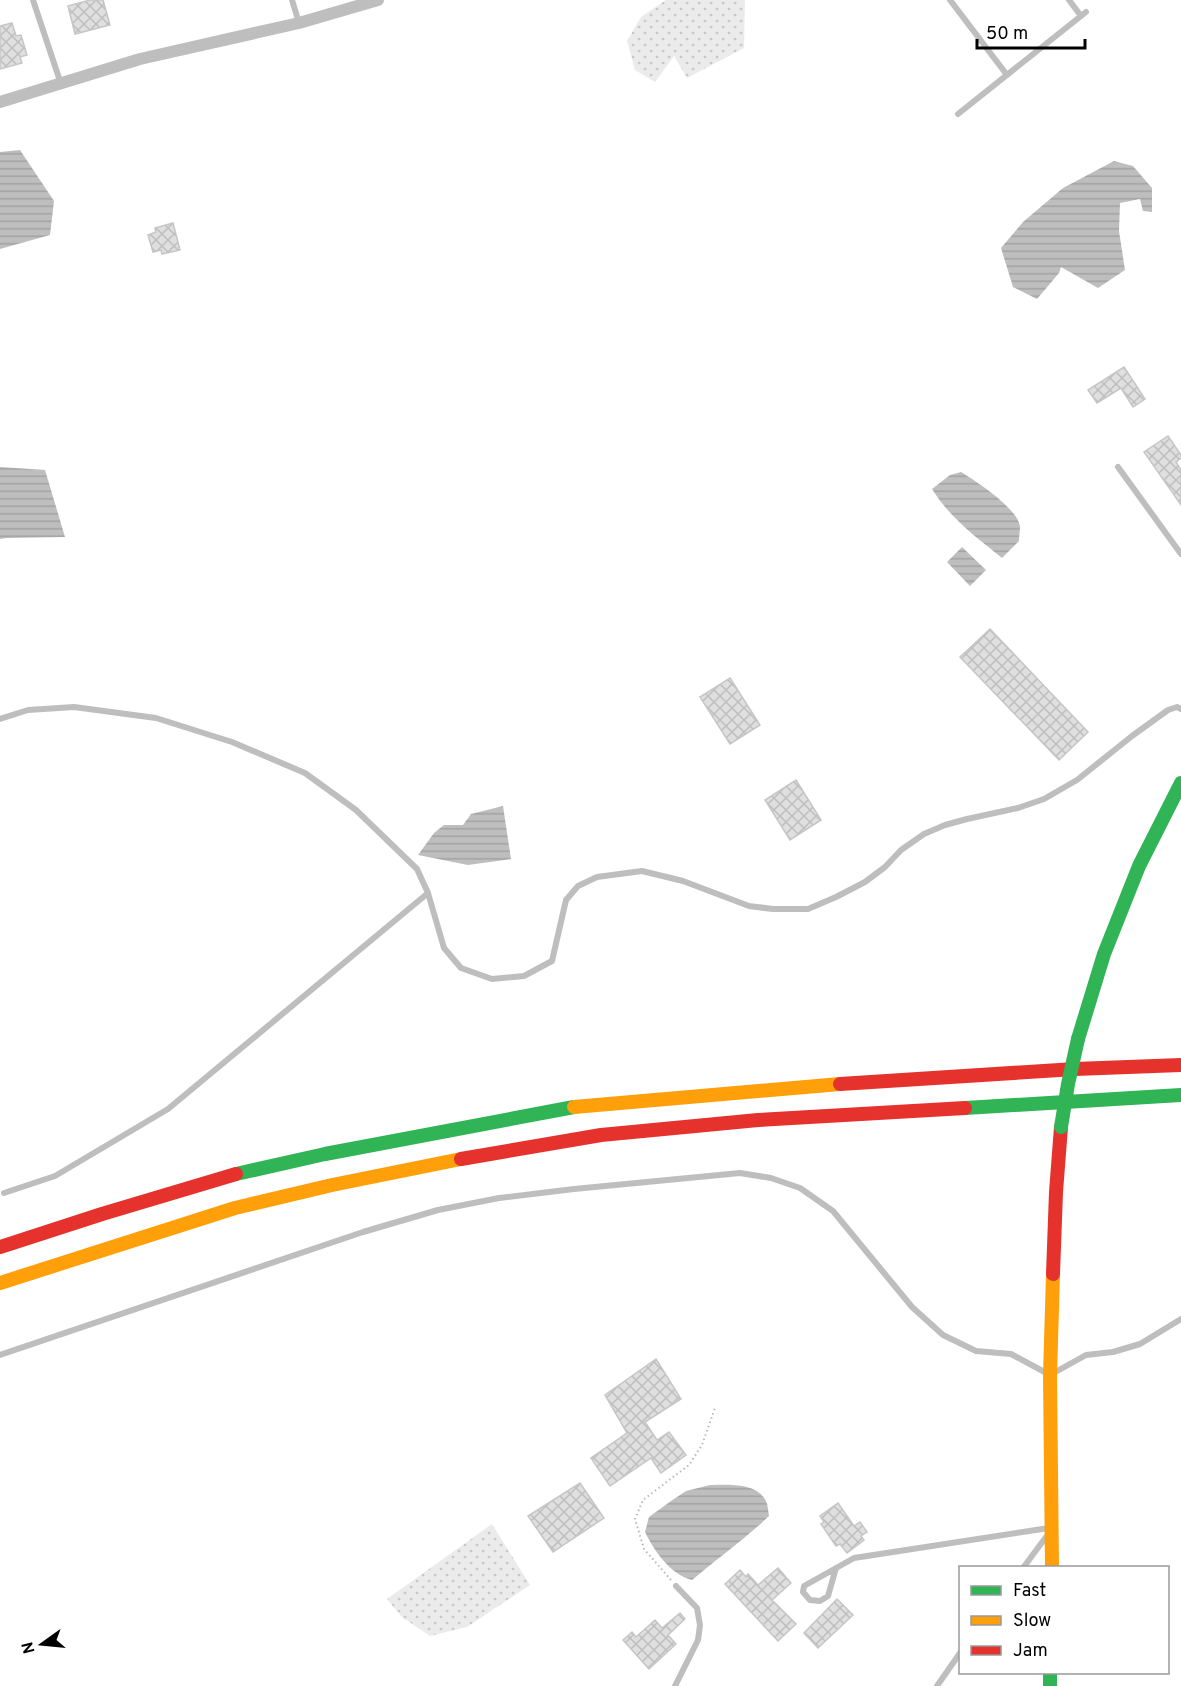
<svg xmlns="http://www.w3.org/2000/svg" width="1181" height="1686" font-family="Overpass,sans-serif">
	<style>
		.grass { fill: url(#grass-dots) }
		.water { fill: url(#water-rules) }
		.building { fill: url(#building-cross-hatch); stroke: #c6c6c6; stroke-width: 1.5 }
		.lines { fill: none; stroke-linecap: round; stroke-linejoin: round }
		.path { stroke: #b9b9b9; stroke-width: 2; stroke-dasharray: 1.5 3; stroke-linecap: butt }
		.lane { stroke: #bebebe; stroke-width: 6 }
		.street { stroke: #bebebe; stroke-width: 12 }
		.fast { stroke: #30b455; stroke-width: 14 }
		.slow { stroke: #ff9f0a; stroke-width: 14 }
		.jam { stroke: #e5322d; stroke-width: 14 }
		.fast-bridge { stroke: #30b455; stroke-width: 14 }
	</style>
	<defs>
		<pattern id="grass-dots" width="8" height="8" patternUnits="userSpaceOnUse" patternTransform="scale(1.5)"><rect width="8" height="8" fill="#ebebeb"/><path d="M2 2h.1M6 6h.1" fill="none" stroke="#c8c8c8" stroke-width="1.8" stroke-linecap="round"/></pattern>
		<pattern id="water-rules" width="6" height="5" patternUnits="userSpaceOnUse" patternTransform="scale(1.5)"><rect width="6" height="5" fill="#bebebe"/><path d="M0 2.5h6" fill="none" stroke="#a2a2a2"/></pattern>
		<pattern id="building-cross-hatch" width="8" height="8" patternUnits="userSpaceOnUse" patternTransform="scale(1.5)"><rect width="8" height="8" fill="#dfdfdf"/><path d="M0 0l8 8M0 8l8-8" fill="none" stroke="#bebebe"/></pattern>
	</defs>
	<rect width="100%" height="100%" fill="#fff"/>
	<path class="grass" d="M666 0H745L744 48 687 78 674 56 655 82 635 70 627 41 641 17Z
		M492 1524 530 1585 467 1627 430 1636 402 1617 387 1599Z"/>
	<path class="water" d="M20 150 54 201 50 235 0 249V152Z
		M1114 161 1133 166 1152 188V212L1143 211 1140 199 1120 203 1119 231 1125 270 1098 288 1061 267 1059 273 1037 299 1013 287 1001 248 1023 222 1063 188Z
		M0 467 45 470 65 537 7 538 0 539Z
		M961 472C976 481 1017 508 1020 526 1020 531 1019 536 1019 541L1002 558C976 537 950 518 932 489L950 475Z
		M962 547 986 570 970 586 947 562Z
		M503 806 511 859 468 865 418 855 434 833 444 825H463L471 814Z
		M710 1485C728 1485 756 1482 766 1501 768 1505 768 1511 769 1516 745 1539 718 1558 692 1580 671 1575 654 1551 645 1532L649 1517 671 1501 686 1491Z"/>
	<path class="building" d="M90 0H103L110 25 75 34 68 6Z
		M12 23 16 36 21 35 27 55 20 57 22 63 0 69V26Z
		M173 223 180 250 162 254 161 250 153 252 148 235 156 232 155 228Z
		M1124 367 1145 399 1133 407 1121 388 1097 403 1088 390Z
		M1168 436 1181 455V458L1176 462 1181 470V505L1144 452Z
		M990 629 1088 732 1059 760 960 657Z
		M730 678 760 725 730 744 700 697Z
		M796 780 821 820 790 840 765 800Z
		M656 1359 681 1399 645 1422 657 1440 669 1432 686 1455 661 1473 651 1458 610 1486 591 1458 627 1433 605 1395Z
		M580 1483 604 1518 553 1552 528 1516Z
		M838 1503 854 1526 860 1522 867 1532 861 1536 864 1540 847 1553 840 1544 836 1546 821 1524 824 1522 820 1516Z
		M778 1568 791 1583 772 1600 796 1624 778 1641 725 1584 740 1570 746 1577 748 1574 758 1585Z
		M837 1599 853 1615 818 1648 804 1633Z
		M680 1613 685 1619 668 1635 676 1644 649 1669 623 1640 632 1632 636 1637 655 1620 662 1628Z"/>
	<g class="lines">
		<path class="path" d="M671 1580 644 1549 635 1519 643 1500 689 1465 702 1445 715 1408"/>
		<path class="lane" d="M33 0 61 84
			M292 0 299 23
			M950 0 1007 75
			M1069 0 1081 16
			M958 114 1086 12
			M1118 467 1181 554
			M0 719 28 710 74 707 156 718 232 742 305 773 356 810 417 869 428 893 444 948 461 968 492 979 524 976 552 961 566 900 578 886 597 877 642 871 683 881 749 906 773 909H808L836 897 865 882 885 867 901 850 924 834 945 825 967 819 1018 808 1044 799 1077 780 1132 736 1168 710 1177 707 1181 709
			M4 1193 55 1176 168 1109 428 893
			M0 1355 363 1232 438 1210 499 1198 574 1189 740 1173 771 1178 800 1188 833 1211 912 1307 943 1335 976 1351 1011 1354 1050 1375 1086 1355 1113 1352 1140 1344 1181 1319
			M836 1568 828 1596 820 1601 810 1600 803 1592 804 1586 854 1558 1049 1528
			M1023 1568 1046 1537
			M675 1686 698 1640 700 1625 697 1608 676 1586
			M937 1686 960 1653"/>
		<path class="street" d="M0 102 140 59 299 23 378 0"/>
		<path class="fast" d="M1078 1039 1104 954 1139 866 1181 783
			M965 1108 1181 1095
			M236 1174 325 1154 574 1107
			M1050 1672V1686"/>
		<path class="slow" d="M574 1107 840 1084
			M0 1283 235 1208 332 1185 461 1159
			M1052 1568 1050 1375 1053 1274"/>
		<path class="jam" d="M840 1084 1075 1069 1181 1065
			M461 1159 601 1135 758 1120 965 1108
			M0 1247 102 1214 236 1174
			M1053 1274 1056 1192 1061 1127"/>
		<path class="fast-bridge" d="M1061 1127 1068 1084 1078 1039"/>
	</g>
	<rect x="959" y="1566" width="210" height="108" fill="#ffffff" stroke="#999999" stroke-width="1.5"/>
	<rect x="971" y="1586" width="30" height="9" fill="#30b455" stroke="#999999" stroke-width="1.5"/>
	<text x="1013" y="1596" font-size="18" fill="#000000">Fast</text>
	<rect x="971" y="1616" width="30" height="9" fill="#ff9f0a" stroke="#999999" stroke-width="1.5"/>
	<text x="1013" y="1626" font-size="18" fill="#000000">Slow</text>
	<rect x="971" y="1646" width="30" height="9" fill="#e5322d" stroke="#999999" stroke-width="1.5"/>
	<text x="1013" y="1656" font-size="18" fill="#000000">Jam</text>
	<g transform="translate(42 1644) rotate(255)" stroke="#ffffff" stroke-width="4.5" paint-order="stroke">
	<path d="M0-4.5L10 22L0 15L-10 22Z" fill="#000000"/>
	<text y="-9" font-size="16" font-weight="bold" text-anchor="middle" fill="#000000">N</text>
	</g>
	<path d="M977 39v9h108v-9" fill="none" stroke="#000000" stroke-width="3"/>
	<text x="986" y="39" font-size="18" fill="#000000" stroke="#ffffff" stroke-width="4.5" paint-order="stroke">50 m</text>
</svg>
